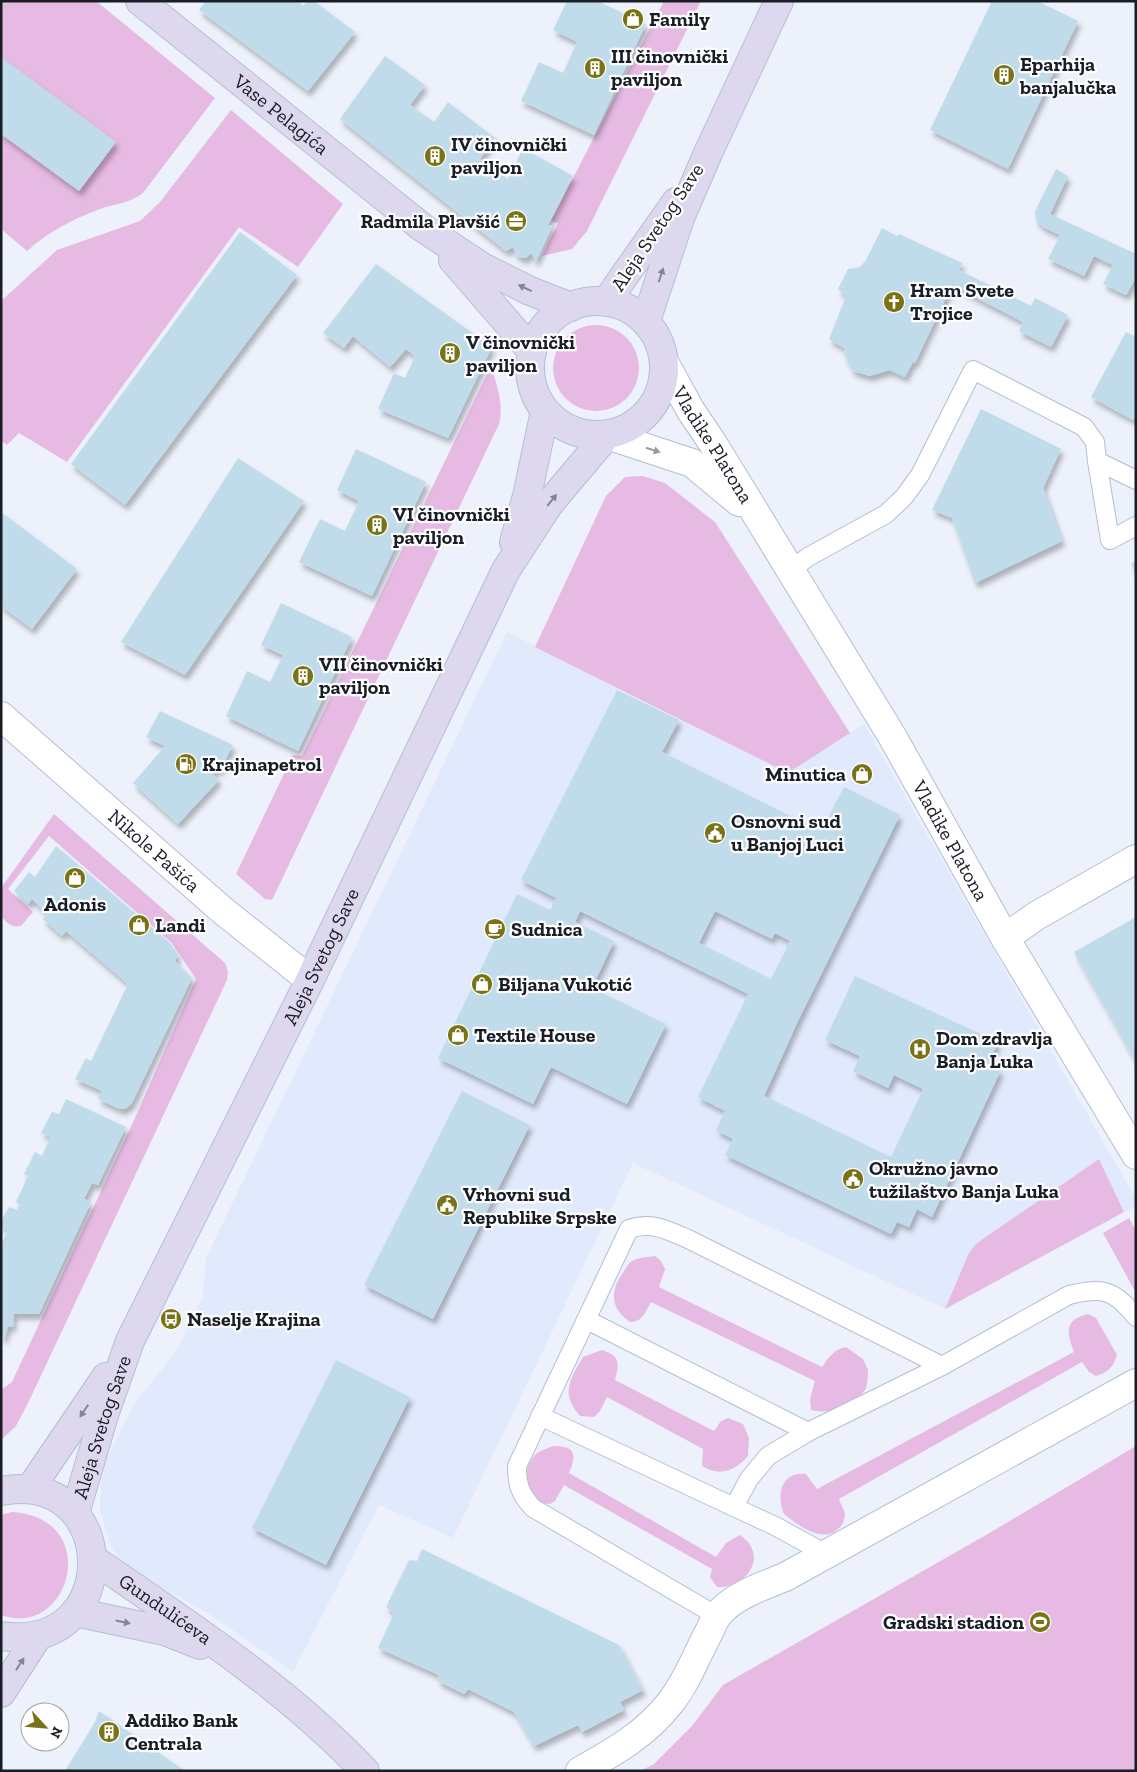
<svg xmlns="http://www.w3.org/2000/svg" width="1137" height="1772" font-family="'Zilla Slab',serif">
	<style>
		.built { fill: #e1eafd }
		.green { fill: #e6bae3 }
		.building { fill: #c0dbea; fill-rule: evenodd; filter: url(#shadow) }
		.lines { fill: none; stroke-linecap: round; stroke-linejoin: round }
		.lane-casing { stroke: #b3bed5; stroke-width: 20 }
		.street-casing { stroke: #b3bed5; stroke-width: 30 }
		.secondary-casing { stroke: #b3bed5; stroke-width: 30 }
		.lane { stroke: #fff; stroke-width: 18 }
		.street { stroke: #fff; stroke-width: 28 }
		.secondary { stroke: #ded8ee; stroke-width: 28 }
		.oneway { fill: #858494 }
		.oneway2 { fill: #98999d }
		.labels { text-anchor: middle; stroke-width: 4.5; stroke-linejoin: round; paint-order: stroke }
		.poi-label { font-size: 20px; font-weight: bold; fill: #191d25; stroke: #fefefe; text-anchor: start }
		.street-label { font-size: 20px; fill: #191d25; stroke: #fefefe }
	</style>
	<defs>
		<filter id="shadow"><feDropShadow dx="3" dy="5.5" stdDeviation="2.5" flood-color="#0004"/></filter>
	</defs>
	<rect width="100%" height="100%" fill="#ecf1fb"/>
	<path class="built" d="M507 632 788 773 864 724 1136 1199V1206L945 1309 633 1163 453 1538 379 1505 293 1672 208 1613 163 1588 141 1579 120 1563 111 1546 100 1511 101 1484 105 1462 135 1403 175 1353 203 1296 206 1258Z"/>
	<path class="green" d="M1 1H96L215 98 143 193C128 204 117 203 100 209 73 219 48 232 27 251L1 229Z
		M664 1H701L587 231 572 249 542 256 558 223 551 221Z
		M231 110 343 204 298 267 239 227 67 462 19 433 7 445 1 441V301L57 250 140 221 160 202Z
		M553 368a43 43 0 1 1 86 0a43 43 0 1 1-86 0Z
		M491 366C497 386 504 403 499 424L272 900 265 899 236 874 293 755 302 756Z
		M643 476 665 483 715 522 850 733 788 773 535 647 606 496 625 477Z
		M54 814 225 963 228 972 227 980 29 1401 16 1426 1 1440V1390L12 1382 135 1118 196 979 172 943 49 836 8 889 33 912 21 926C11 928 8 923 1 917V888Z
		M1099 1159 1124 1212 945 1309 969 1253 977 1243Z
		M1129 1218 1136 1231V1293L1103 1233Z
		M655 1256 661 1261 665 1269 659 1287 822 1367C829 1357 833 1350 846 1347L863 1359 868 1370C868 1376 868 1384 865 1390 854 1405 829 1415 811 1410L810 1399 815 1381 651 1302C645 1312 643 1322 630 1322 611 1309 609 1292 623 1273 625 1269 629 1263 632 1261 639 1257 648 1257 655 1256Z
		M1088 1314 1096 1318 1117 1355C1113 1367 1109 1372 1096 1376L1089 1372 1082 1362 839 1499C840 1503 844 1509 845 1514 845 1518 843 1525 839 1528 823 1545 798 1525 784 1514 776 1495 781 1471 806 1474L817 1489 1074 1352C1067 1333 1063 1320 1088 1314Z
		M602 1350C621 1356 619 1364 615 1380L714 1431 721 1421 728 1418 743 1424 749 1438 748 1456C735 1471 720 1477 702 1466L703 1449 607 1397 600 1411 594 1417 580 1416C560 1394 570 1379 583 1357Z
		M554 1446C577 1446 576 1456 569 1473L716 1557 726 1543 740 1535C770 1555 746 1589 717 1587L710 1577 712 1569 564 1485 555 1501 550 1504C523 1504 520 1470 536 1454 541 1450 548 1448 554 1446Z
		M1136 1446V1771H640L654 1764 692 1726 723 1685 986 1535Z
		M12 1512C104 1518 70 1640 1 1615V1515Z"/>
	<path class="building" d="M206 1H298L303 6 307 1H314L355 32 308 91 199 10Z
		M567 1H597L646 24 594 135 521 101 539 62 563 73 577 42 553 30Z
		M992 1H1037L1078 21 1008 169 930 130Z
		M385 56 425 85 410 105 434 122 448 102 495 138 480 159 508 179 523 148 573 176 548 225H553L536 262 531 253 526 258H521L516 255 513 247 506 251 340 119Z
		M1 57 116 142 79 191 1 134Z
		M1056 169 1068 176 1050 214 1136 254V278L1126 295 1103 284 1113 265 1094 256 1084 276 1048 259 1060 235 1043 227 1036 220 1035 211Z
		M882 228 897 236 899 234 962 263 959 270 1031 306 1035 298 1068 315 1051 347 1019 331 1023 322 952 285 915 363 913 362 905 377 889 370 870 376 853 371 845 356 844 348 829 339 846 296 838 289 848 269 860 267 866 260Z
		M240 232 297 275 125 505 71 464Z
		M376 264 492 347 448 438 378 409 394 373 405 378 415 356 406 349 390 367 353 336 344 348 323 333Z
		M1126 332 1136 337V416L1133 420 1091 397Z
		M981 409 1061 449 1043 488 1062 541 975 583 952 518 932 510Z
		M356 449 426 482 372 596 299 562 320 519 345 531 359 501 337 490Z
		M238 458 304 501 185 675 121 642Z
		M1 512 77 569 32 629 1 606Z
		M1136 561V574L1131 564Z
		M281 603 352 637 298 751 226 716 247 671 270 682 283 655 261 645Z
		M617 690 679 720 662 752 821 831 844 787 900 815 799 1019 764 1096 891 1157 923 1089 894 1075 888 1088 853 1071 860 1056 825 1040 855 976 998 1042 988 1065 1001 1070 932 1217 917 1209 909 1227 897 1222 891 1234 725 1155 733 1139 716 1130 725 1111 698 1097 748 994 580 911 575 922 614 941 592 988 666 1024 627 1104 551 1067 533 1104 438 1058 517 894 550 910 556 898 521 880ZM715 911 772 939 775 933 790 941 771 979 699 943Z
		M160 711 233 745 220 771 216 768 213 774 219 780 178 824 133 783 165 746 146 737Z
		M56 846 169 942 178 955 175 961 192 978 132 1103 125 1109H120L98 1099 102 1091 75 1079 86 1058 91 1061 128 984 66 931 62 936 43 919 47 914 32 899 28 904 14 891 29 872 35 877Z
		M1136 917V1062L1074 952Z
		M462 1091 530 1125 433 1319 364 1285Z
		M66 1099 126 1127 98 1185 92 1183 84 1199 91 1202 39 1314H14L13 1327 8 1326 5 1337 1 1338V1245L8 1230 1 1226V1221L9 1207 17 1210 20 1205 16 1202 28 1176 24 1174 35 1152 42 1156 50 1137 41 1133 52 1112 59 1114Z
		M336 1360 410 1397 326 1565 252 1528Z
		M422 1549 619 1645 643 1690 620 1702 624 1710 582 1732 578 1725 534 1746 514 1712 468 1689 464 1694 438 1681 439 1675 378 1648 394 1613 386 1607 409 1560 417 1561Z
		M99 1711 145 1743 185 1771H65L95 1722Z"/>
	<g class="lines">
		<g class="lane-casing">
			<path id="lane" d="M1136 480 1097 461 1110 540 1136 526
				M791 570 808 557 886 514 904 497 920 475 973 370 1084 427 1095 442 1097 461
				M587 1320 808 1432
				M540 1416 734 1507
				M826 1554 777 1527 734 1507 749 1479 768 1456 808 1432 942 1366 1069 1295C1103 1287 1113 1289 1136 1317
				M717 1616 533 1508C520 1494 517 1485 517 1466L629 1229C651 1221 667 1230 688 1239L942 1366"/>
		</g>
		<g class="street-casing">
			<g id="street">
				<path id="s1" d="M664 362 691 411 712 442 892 736 1005 938 1136 1155"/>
				<path d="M607 435 692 463 739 502"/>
				<path id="s2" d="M1 716 222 910 310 980"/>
				<path d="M1005 938 1036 916 1136 859"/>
				<path d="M580 1771C614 1752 646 1734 670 1703 687 1682 697 1654 710 1630 712 1626 714 1620 717 1616 732 1596 763 1586 785 1577L1136 1383"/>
			</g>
		</g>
		<g class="secondary-casing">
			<g id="secondary">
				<path id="s3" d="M140 1 423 228 484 268 530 291 571 307"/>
				<path d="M453 260 532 351"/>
				<circle cx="597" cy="368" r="67"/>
				<path d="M606 302 676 202"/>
				<path d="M646 321 680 218 708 153 779 1"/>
				<path d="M514 542 527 496 545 411"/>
				<path d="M30 1489 106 1377"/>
				<path d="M1 1491C120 1468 125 1654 1 1636"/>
				<path id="s4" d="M75 1513 104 1415 130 1341 310 980 506 570 549 504 607 435"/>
				<path id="s5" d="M93 1559C189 1625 285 1687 365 1771"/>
				<path d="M75 1612 165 1631 200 1645"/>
				<path d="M1 1693 38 1636"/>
			</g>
		</g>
		<use href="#lane" class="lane"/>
		<use href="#street" class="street"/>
		<use href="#secondary" class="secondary"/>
	</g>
	<defs><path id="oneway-solid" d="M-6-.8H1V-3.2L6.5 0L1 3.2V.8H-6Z" transform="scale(1.25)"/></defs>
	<g class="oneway">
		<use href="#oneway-solid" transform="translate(661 275) rotate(-72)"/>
		<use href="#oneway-solid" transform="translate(525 288) rotate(-155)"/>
		<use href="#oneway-solid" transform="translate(552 500) rotate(-51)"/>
		<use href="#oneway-solid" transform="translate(84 1411) rotate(124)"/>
		<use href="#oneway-solid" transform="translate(123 1622) rotate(12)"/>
		<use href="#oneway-solid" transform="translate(20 1664) rotate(-57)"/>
	</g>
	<use class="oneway2" href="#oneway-solid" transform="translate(653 450) rotate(18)"/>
	<defs>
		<g id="shop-disc" transform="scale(1.125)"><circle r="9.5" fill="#7a7316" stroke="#fefefe"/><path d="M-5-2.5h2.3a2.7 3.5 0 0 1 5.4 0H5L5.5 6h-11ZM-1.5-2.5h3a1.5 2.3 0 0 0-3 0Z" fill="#fff"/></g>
		<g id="building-disc" transform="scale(1.125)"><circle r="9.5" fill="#7a7316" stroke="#fefefe"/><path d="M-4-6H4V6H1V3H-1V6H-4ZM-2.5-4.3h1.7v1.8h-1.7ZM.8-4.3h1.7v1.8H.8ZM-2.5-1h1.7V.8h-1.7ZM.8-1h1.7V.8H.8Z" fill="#fff"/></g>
		<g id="office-disc" transform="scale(1.125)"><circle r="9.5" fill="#7a7316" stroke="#fefefe"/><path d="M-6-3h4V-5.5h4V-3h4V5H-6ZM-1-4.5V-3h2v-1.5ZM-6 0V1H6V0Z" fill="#fff"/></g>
		<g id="church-disc" transform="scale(1.125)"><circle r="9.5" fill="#7a7316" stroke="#fefefe"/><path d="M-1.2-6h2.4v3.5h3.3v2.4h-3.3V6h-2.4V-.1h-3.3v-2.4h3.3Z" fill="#fff"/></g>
		<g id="fuel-disc" transform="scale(1.125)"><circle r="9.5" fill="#7a7316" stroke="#fefefe"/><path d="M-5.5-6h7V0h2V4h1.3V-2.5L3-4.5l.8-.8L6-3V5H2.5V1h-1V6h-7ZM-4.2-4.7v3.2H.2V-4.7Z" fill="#fff"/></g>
		<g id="civic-disc" transform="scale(1.125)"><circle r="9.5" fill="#7a7316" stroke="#fefefe"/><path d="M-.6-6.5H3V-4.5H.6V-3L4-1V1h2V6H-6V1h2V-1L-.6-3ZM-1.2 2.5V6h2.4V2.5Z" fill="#fff"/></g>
		<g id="cafe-disc" transform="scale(1.125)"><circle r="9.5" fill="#7a7316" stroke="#fefefe"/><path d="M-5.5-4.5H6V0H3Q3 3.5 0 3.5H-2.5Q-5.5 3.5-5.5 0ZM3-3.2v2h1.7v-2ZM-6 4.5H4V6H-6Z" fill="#fff"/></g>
		<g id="hospital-disc" transform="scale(1.125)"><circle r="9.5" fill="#7a7316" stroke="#fefefe"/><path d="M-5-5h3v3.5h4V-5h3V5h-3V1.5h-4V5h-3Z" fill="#fff"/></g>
		<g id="bus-disc" transform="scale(1.125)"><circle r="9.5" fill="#7a7316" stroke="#fefefe"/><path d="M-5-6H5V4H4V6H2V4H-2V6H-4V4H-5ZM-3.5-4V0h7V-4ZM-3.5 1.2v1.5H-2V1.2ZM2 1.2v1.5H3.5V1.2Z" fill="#fff"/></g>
		<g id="stadium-disc" transform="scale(1.125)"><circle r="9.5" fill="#7a7316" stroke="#fefefe"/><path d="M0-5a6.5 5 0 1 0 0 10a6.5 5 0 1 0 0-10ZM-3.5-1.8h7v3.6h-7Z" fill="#fff"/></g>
	</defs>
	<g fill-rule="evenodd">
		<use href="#shop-disc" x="633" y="19"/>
		<use href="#building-disc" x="595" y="68"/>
		<use href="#building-disc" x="1004" y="75"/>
		<use href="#building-disc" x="435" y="156"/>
		<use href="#office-disc" x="516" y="221"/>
		<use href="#church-disc" x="894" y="302"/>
		<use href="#building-disc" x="450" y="353"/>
		<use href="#building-disc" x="377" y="525"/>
		<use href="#building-disc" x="303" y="676"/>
		<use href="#fuel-disc" x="186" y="764"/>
		<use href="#shop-disc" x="862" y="774"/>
		<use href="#civic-disc" x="715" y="833"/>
		<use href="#shop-disc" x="75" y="878"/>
		<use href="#shop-disc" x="139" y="925"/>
		<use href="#cafe-disc" x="495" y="929"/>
		<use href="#shop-disc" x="482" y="984"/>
		<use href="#shop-disc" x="458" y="1035"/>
		<use href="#hospital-disc" x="920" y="1049"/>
		<use href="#civic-disc" x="853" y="1179"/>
		<use href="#civic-disc" x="447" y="1205"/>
		<use href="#bus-disc" x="171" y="1319"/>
		<use href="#stadium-disc" x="1040" y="1622"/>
		<use href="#building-disc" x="109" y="1732"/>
	</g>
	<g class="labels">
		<g class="poi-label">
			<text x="649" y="26">Family</text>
			<text x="611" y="63">III činovnički<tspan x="611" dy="23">paviljon</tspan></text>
			<text x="1020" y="71">Eparhija<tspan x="1020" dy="23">banjalučka</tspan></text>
			<text x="451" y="151">IV činovnički<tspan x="451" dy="23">paviljon</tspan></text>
			<text x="500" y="228" text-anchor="end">Radmila Plavšić</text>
			<text x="910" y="297">Hram Svete<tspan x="910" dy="23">Trojice</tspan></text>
			<text x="466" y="349">V činovnički<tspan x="466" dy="23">paviljon</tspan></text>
			<text x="393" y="521">VI činovnički<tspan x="393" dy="23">paviljon</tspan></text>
			<text x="319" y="671">VII činovnički<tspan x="319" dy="23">paviljon</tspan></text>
			<text x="202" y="771">Krajinapetrol</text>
			<text x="846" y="781" text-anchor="end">Minutica</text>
			<text x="731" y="828">Osnovni sud<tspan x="731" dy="23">u Banjoj Luci</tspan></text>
			<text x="75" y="911" text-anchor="middle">Adonis</text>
			<text x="155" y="932">Landi</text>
			<text x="511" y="936">Sudnica</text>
			<text x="498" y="991">Biljana Vukotić</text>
			<text x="474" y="1042">Textile House</text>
			<text x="936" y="1045">Dom zdravlja<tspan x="936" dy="23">Banja Luka</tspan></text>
			<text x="869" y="1175">Okružno javno<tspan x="869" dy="23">tužilaštvo Banja Luka</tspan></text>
			<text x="463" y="1201">Vrhovni sud<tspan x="463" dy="23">Republike Srpske</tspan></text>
			<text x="187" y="1326">Naselje Krajina</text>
			<text x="1024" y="1629" text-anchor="end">Gradski stadion</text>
			<text x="125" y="1727">Addiko Bank<tspan x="125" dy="23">Centrala</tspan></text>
		</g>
		<g class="street-label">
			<text dy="7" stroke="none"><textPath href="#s3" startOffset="181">Vase Pelagića</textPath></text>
			<text transform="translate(657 227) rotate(-56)" y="7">Aleja Svetog Save</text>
			<text dy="7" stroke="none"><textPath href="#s1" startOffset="96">Vladike Platona</textPath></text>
			<text dy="7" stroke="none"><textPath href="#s1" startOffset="558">Vladike Platona</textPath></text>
			<text dy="7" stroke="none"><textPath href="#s2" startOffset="204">Nikole Pašića</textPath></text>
			<text dy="7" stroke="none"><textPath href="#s4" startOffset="610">Aleja Svetog Save</textPath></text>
			<text dy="7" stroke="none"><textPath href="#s4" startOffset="90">Aleja Svetog Save</textPath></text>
			<text dy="7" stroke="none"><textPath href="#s5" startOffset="88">Gundulićeva</textPath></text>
		</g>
	</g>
	<rect width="1137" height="1772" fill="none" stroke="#191d25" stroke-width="5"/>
	<g transform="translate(45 1727) rotate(116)"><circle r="24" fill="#fefefe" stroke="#a2a4a7"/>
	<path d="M0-4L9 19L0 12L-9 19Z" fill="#7a7316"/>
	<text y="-8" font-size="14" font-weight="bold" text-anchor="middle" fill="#191d25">N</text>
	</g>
</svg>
